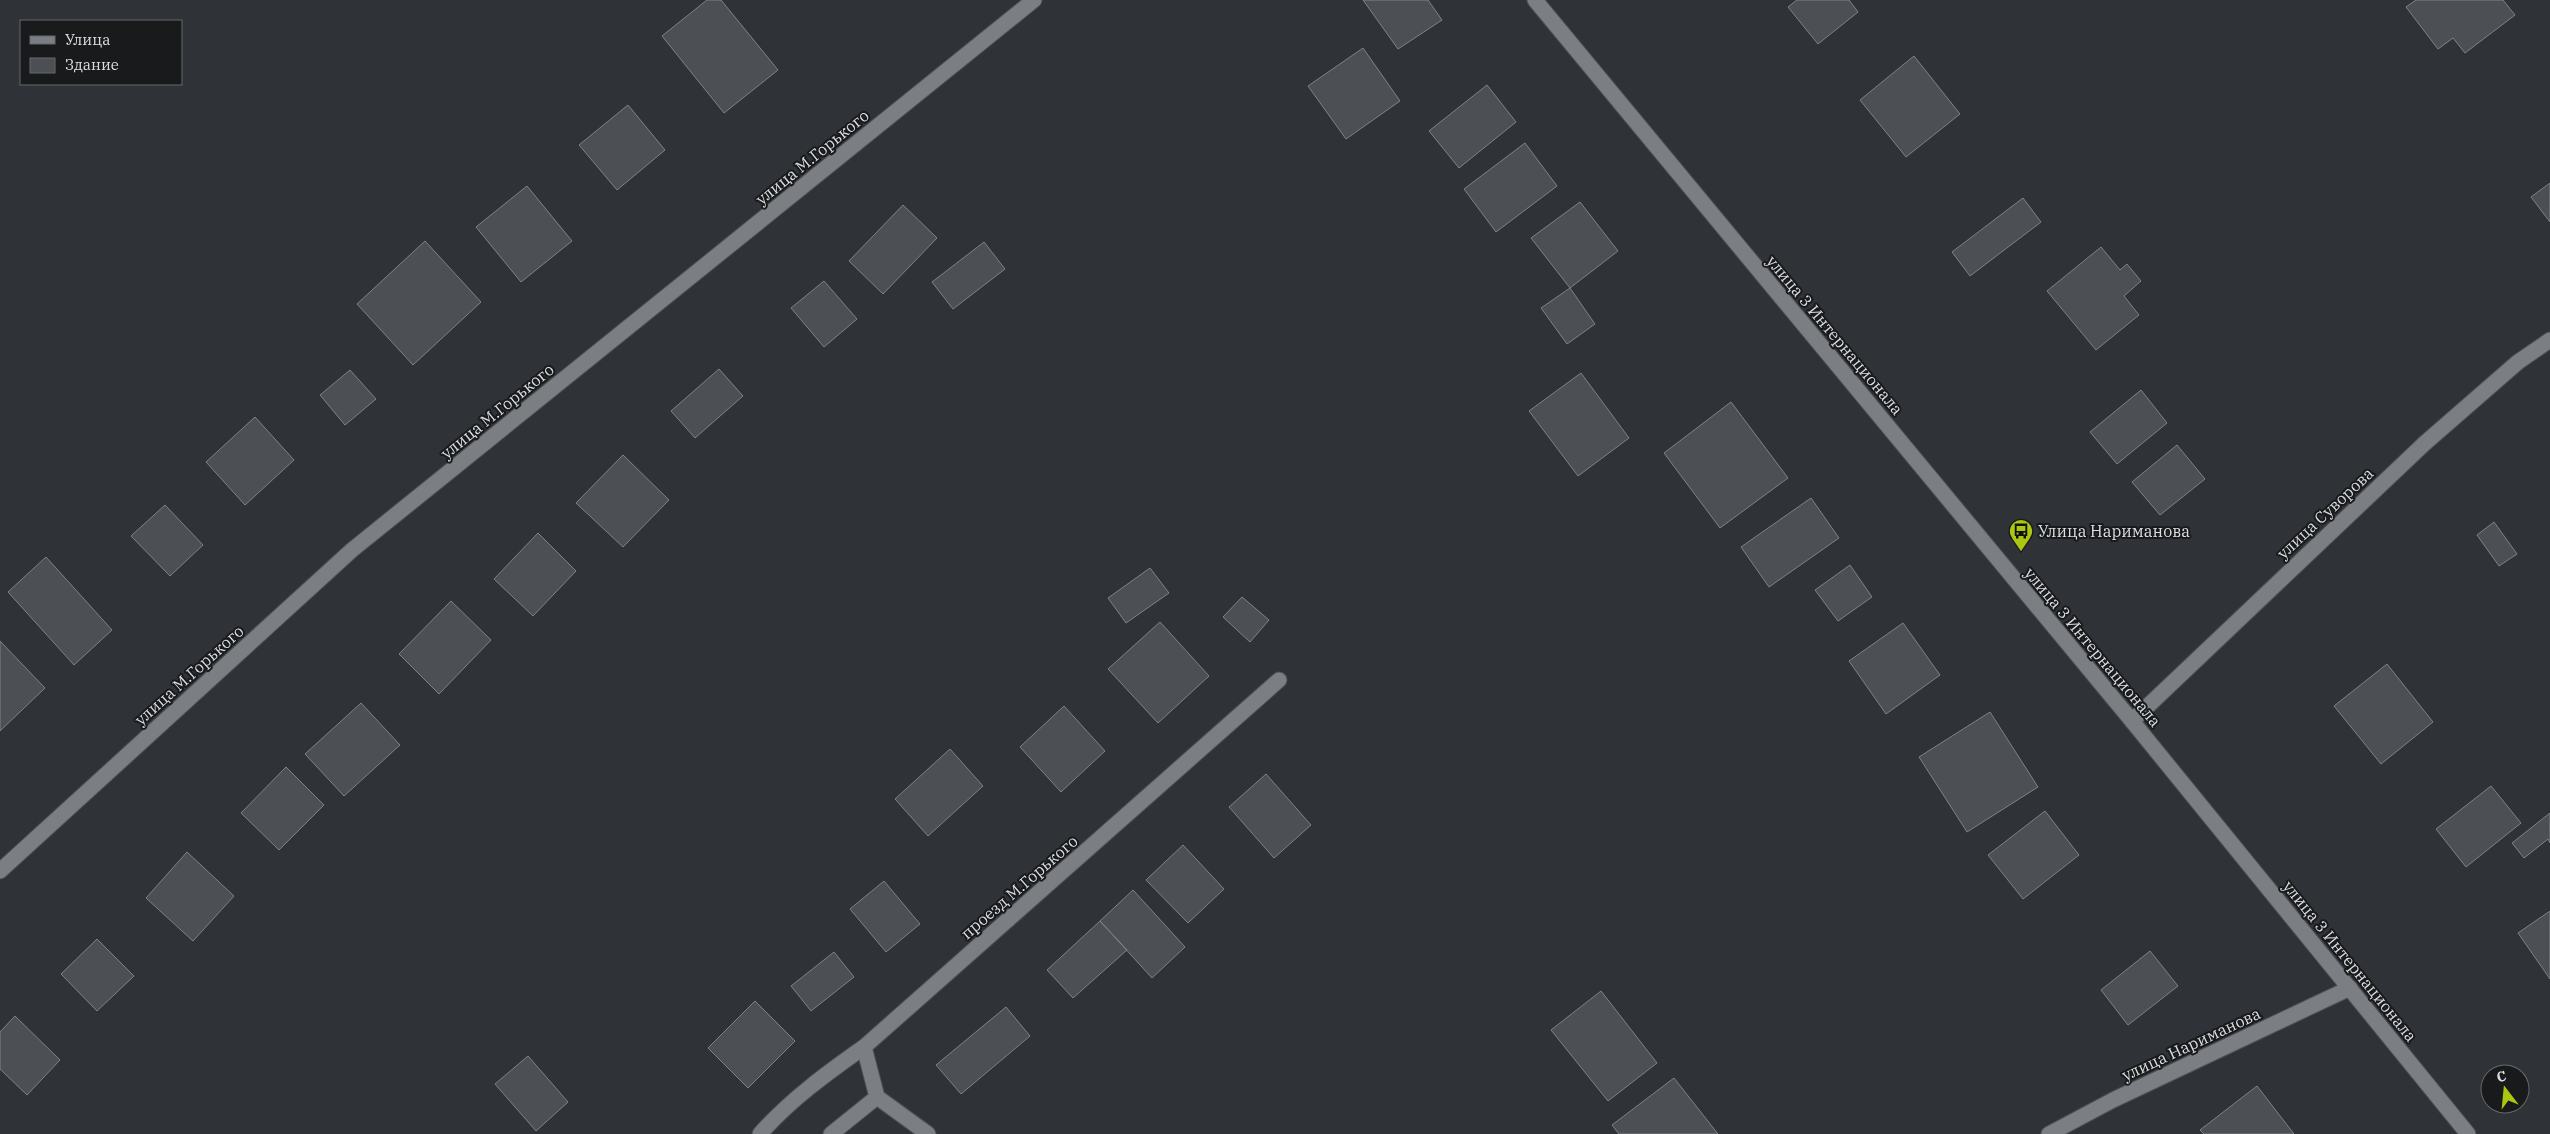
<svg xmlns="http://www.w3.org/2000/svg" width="2550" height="1134" font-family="'IBM Plex Serif',serif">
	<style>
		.building { fill: #4c5054; stroke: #7f8388 }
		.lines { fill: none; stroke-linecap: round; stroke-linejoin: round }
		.lane-casing { stroke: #4e5154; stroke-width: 17 }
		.street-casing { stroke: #4e5154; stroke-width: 17 }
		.secondary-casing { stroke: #4e5154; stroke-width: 17 }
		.lane { stroke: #7b7f83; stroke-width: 15 }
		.street { stroke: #7b7f83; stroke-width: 15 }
		.secondary { stroke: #7b7f83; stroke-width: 15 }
		.labels { text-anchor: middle; stroke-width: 4; stroke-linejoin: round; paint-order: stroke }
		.street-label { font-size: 16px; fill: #dcdee1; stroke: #181a1c }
		.poi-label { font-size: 16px; fill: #dcdee1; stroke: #181a1c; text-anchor: start }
	</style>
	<rect width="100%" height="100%" fill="#2f3236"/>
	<path class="building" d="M707 0H721L778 70 724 113 662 36Z
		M1363 0H1428L1442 20 1398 49Z
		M1797 0H1849L1858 12 1818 44 1788 7Z
		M2416 0H2503L2515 15 2465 53 2453 38 2438 49 2406 7Z
		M1363 48 1400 101 1346 139 1308 86Z
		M1914 56 1960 114 1906 157 1860 100Z
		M1487 85 1516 122 1459 168 1429 131Z
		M628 105 665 150 617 190 579 145Z
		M1525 143 1557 186 1496 232 1464 189Z
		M2550 183V222L2531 197Z
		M527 186 572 241 521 282 476 227Z
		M2023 198 2041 222 1970 276 1952 252Z
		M1580 202 1618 251 1570 288 1531 238Z
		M903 205 937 238 883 294 849 261Z
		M425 241 481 302 413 365 357 304Z
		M984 242 1005 269 953 309 932 282Z
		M2101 247 2120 270 2127 264 2141 281 2124 296 2139 315 2096 350 2047 291Z
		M824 281 857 319 824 347 791 308Z
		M1570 288 1595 324 1567 344 1541 308Z
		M719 369 743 396 695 438 671 411Z
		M350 370 376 399 345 425 320 395Z
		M1581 373 1629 438 1578 476 1529 411Z
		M2141 390 2167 423 2117 464 2090 432Z
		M1731 402 1788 478 1720 528 1664 453Z
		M255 417 294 460 245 505 206 462Z
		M2177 445 2205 479 2160 515 2132 482Z
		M623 455 669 500 623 547 576 503Z
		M1811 498 1839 538 1769 587 1741 547Z
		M165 505 203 545 170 576 131 536Z
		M2494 522 2517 554 2499 566 2477 535Z
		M538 533 576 571 533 616 494 579Z
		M46 557 112 630 74 665 8 592Z
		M1850 565 1872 597 1838 621 1815 590Z
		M1150 568 1169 593 1126 623 1108 598Z
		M1242 597 1269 620 1250 642 1223 617Z
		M451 601 491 640 439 694 399 654Z
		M1160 622 1209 676 1158 723 1108 669Z
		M1903 623 1940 675 1886 714 1849 661Z
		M0 641 45 688 0 731Z
		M2387 664 2433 722 2381 764 2334 706Z
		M361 703 400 745 344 796 305 754Z
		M1064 706 1105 751 1061 792 1020 747Z
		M1990 712 2038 787 1967 832 1919 757Z
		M950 749 983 786 928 836 895 799Z
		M286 767 324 805 279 850 241 813Z
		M1266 774 1311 825 1274 858 1229 807Z
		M2491 786 2521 823 2466 867 2436 829Z
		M2045 811 2079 855 2023 899 1988 855Z
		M2550 813V843L2548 839 2524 858 2512 843Z
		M1183 845 1224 889 1188 923 1146 880Z
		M187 852 234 896 193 941 146 898Z
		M884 881 920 924 886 952 850 909Z
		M1133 890 1185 947 1152 978 1100 921Z
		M2550 911V979L2518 933Z
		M1100 921 1127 950 1073 998 1047 970Z
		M97 939 134 976 97 1011 61 974Z
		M2150 951 2178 986 2128 1025 2101 990Z
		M834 952 854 977 811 1011 791 986Z
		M1601 991 1657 1063 1608 1101 1551 1030Z
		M755 1001 795 1041 748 1088 708 1048Z
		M1006 1007 1030 1036 961 1094 936 1065Z
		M15 1016 60 1060 27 1095 0 1069V1032Z
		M528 1056 568 1102 536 1131 495 1084Z
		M1674 1078 1718 1134H1619L1612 1125Z
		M2257 1086 2294 1134H2204L2200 1130Z"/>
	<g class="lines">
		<g class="lane-casing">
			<path id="lane" d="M760 1134C790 1100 827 1073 864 1047"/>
		</g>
		<g class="street-casing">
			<path id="street" d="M2132 721 2425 443 2518 362 2550 340
				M0 871 352 550 1034 0
				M877 1097 928 1134
				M831 1134 877 1097 864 1047 1279 680
				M2049 1134 2113 1100 2350 988"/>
		</g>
		<g class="secondary-casing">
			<path id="secondary" d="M1535 0 2132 721 2468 1134"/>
		</g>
		<use href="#lane" class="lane"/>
		<use href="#street" class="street"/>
		<use href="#secondary" class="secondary"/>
	</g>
	<defs>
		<g id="bus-pin" transform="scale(1.25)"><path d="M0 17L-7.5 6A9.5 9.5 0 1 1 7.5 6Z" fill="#acc611" stroke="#181a1c"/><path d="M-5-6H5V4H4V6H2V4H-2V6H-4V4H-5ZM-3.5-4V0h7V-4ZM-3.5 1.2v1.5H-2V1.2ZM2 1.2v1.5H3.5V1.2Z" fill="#111"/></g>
	</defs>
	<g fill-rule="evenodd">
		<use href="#bus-pin" x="2021" y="531"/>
	</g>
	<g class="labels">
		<g class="street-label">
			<text transform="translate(812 157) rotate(-39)" y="6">улица М.Горького</text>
			<text transform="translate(1835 335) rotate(50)" y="6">улица 3 Интернационала</text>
			<text transform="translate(497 411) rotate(-39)" y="6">улица М.Горького</text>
			<text transform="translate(2325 513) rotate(-43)" y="6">улица Суворова</text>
			<text transform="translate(2093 647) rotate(50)" y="6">улица 3 Интернационала</text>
			<text transform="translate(189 675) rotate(-42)" y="6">улица М.Горького</text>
			<text transform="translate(1019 887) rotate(-41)" y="6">проезд М.Горького</text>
			<text transform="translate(2350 961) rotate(51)" y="6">улица 3 Интернационала</text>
			<text transform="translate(2191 1044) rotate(-25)" y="6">улица Нариманова</text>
		</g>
		<g class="poi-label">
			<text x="2038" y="537">Улица Нариманова</text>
		</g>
	</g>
	<rect x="20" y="20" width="162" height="65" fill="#181a1c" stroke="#66686b"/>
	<rect x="30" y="36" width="25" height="8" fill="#7b7f83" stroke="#66686b"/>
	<text x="65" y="45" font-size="15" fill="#dcdee1">Улица</text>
	<rect x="30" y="58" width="25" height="15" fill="#4c5054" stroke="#66686b"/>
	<text x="65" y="70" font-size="15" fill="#dcdee1">Здание</text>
	<g transform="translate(2505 1089) rotate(344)"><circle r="24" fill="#181a1c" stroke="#66686b"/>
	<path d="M0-4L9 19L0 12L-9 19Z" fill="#acc611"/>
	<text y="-8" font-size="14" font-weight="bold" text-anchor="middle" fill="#dcdee1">С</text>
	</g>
</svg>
